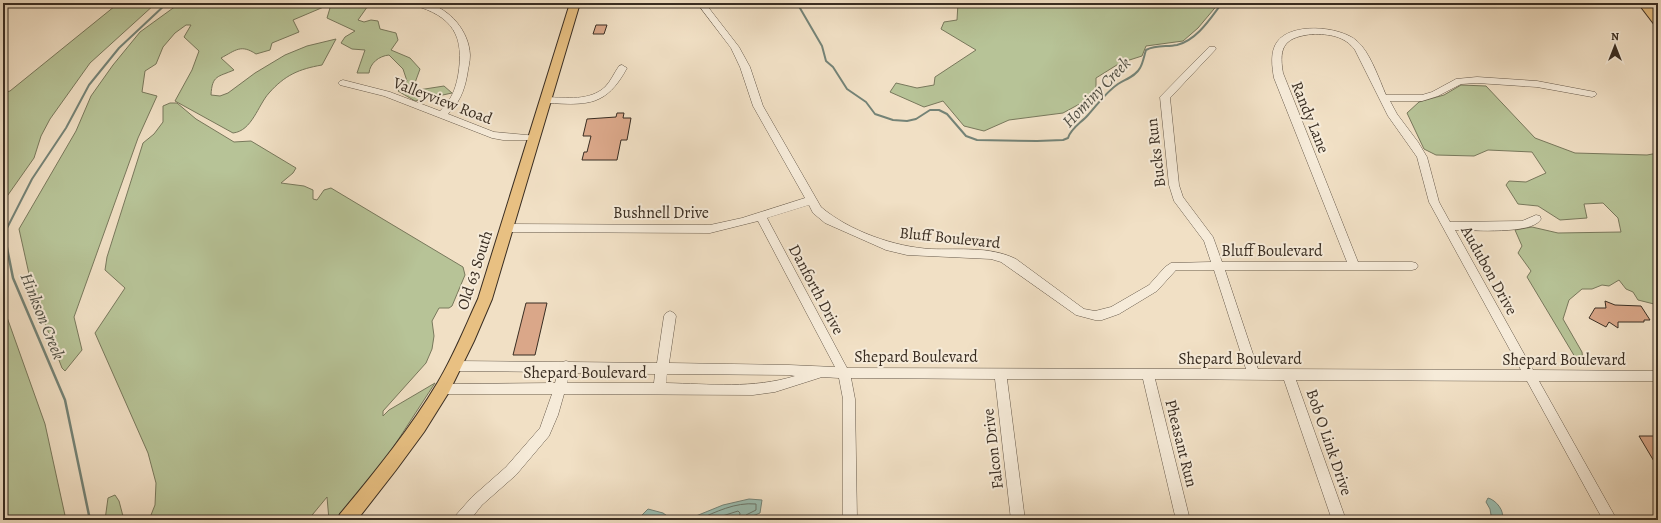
<svg xmlns="http://www.w3.org/2000/svg" width="1661" height="523" font-family="Alegreya,serif">
	<style>
		.green { fill: #b7c397; stroke: #78785c }
		.water { fill: #9bbdb0; stroke: #748377 }
		.lines { fill: none; stroke-linecap: round; stroke-linejoin: round }
		.shore { stroke: #6a7569; stroke-width: 1 }
		.stream-far1 { stroke: #748377; stroke-width: 2 }
		.stream { stroke: #748377; stroke-width: 2.5 }
		.building { fill: #daa789; stroke: #392d22 }
		.minor-casing { stroke: #675a4b; stroke-width: 1 }
		.major-casing { stroke: #392d22; stroke-width: 2 }
		.highway-casing { stroke: #392d22; stroke-width: 2 }
		.minor { fill: #f6ebd9; fill-rule: evenodd }
		.major { fill: #e8c082; fill-rule: evenodd }
		.highway { fill: #e8c082; fill-rule: evenodd }
		.labels { text-anchor: middle; stroke-width: 4; stroke-linejoin: round; paint-order: stroke }
		.street-label { font-size: 16px; fill: #392d22; stroke: #f6ebd9 }
		.water-label { font-size: 17px; font-style: italic; fill: #525146; stroke: #f6ebd9 }
	</style>
	<rect width="100%" height="100%" fill="#f1e0c5"/>
	<filter id="stains"><feTurbulence type="fractalNoise" baseFrequency=".005" numOctaves="4"/><feColorMatrix values="0 0 0 0 .2 0 0 0 0 .09 0 0 0 0 .02 0 0 0 .5 -.17"/></filter>
	<radialGradient id="worn" r=".72"><stop offset=".6" stop-color="#630" stop-opacity="0"/><stop offset="1" stop-color="#630" stop-opacity=".3"/></radialGradient>
	<path class="green" d="M180 3H370L358 20 364 22 371 20 378 21 380 29 396 33 398 40 391 50 410 58 420 69 412 91 444 86 452 93 415 101 398 91 407 81 403 69 389 55C379 56 370 63 369 73H357L365 50 352 49 341 43 345 37 355 31 327 18 330 8 326 6 293 20 299 32 272 43 270 50 256 54C241 44 236 50 221 58L234 70C218 77 212 75 211 95L220 96 228 93 255 73 285 55 307 46 336 39 322 65C299 69 285 75 269 93 258 105 252 131 233 133L175 101 192 70 199 51 184 37 191 25H186L175 33 163 47 156 64 145 71 142 92 157 96 138 138 74 317 82 350 65 371 62 368 33 292 19 229 76 131 91 96 113 65 140 32Z
		M958 3H1219L1198 28 1183 41 1146 46 1142 56 1120 63 1096 78V95L1063 113 1009 120 984 131 964 126 943 101 924 107 890 92 896 83 917 88 934 85 935 77 976 50 941 29 944 22 957 20Z
		M155 4 90 63 50 119 41 136 34 158 3 202V93L10 91 115 6Z
		M1461 85 1486 86 1535 138 1575 153 1647 155 1658 153V305L1638 300 1633 292 1626 289 1619 280 1609 286 1602 285 1592 289H1582L1569 300 1563 319 1582 352 1583 362H1578L1527 277 1531 271 1518 253 1522 246 1515 230 1532 227 1558 233 1621 232 1618 218 1603 203 1584 204 1587 218 1560 220 1538 206 1518 204 1506 185 1509 181 1526 182 1546 173 1532 152 1488 150 1474 156 1436 155 1424 149 1407 113 1419 102 1444 95Z
		M170 103H177L196 119 234 142 251 141 296 168 293 173 281 183 304 186 313 190V199L317 200 324 190 331 188 463 267 465 275 452 306 449 308H439L432 321 434 336 432 349 426 363 383 411V416L389 410 435 383 383 463 335 520H329L327 497 308 520H149L155 505 156 483 148 453 95 333 125 288 105 270 107 257 143 143 154 134 163 122V106Z
		M3 306 45 424 66 520H3Z
		M115 495 119 501 124 520H105L108 498Z"/>
	<path class="water" d="M1488 498C1496 500 1505 511 1502 519H1497L1491 515 1490 509 1486 502Z
		M749 499 762 500 760 513 743 520H637L648 509 663 513 673 520 696 516 723 505Z"/>
	<g class="lines">
		<path class="shore" d="M697 520C716 512 735 502 756 504V510L746 515 744 520
			M710 520 738 511 740 513 739 520"/>
		<path class="stream-far1" d="M797 3 822 46 826 61 833 67 847 89 866 102 875 114 893 120 907 121 916 119 930 110H939L947 114 966 136 977 140 1037 141 1063 140 1068 138C1071 128 1081 123 1088 115 1098 104 1106 92 1118 84 1126 79 1136 76 1140 68 1143 63 1144 56 1146 50 1156 45 1166 47 1177 45 1197 40 1210 19 1222 3
			M5 232 32 179 66 128 89 85 119 48 167 3"/>
		<path class="stream" d="M5 231 4 233 13 278 65 400 90 520"/>
	</g>
	<path class="building" d="M596 25H607L604 34H593Z
		M617 113H624L623 118H631L627 140H621L617 160H582L584 152H587L591 136H583L587 119 616 117Z
		M1605 301 1615 305 1641 306 1650 320H1644V322H1618V328L1609 322 1606 327 1589 318 1595 308H1606Z
		M526 303H547L535 355H513Z
		M1639 436H1658V468Z"/>
	<g class="lines">
		<g class="minor-casing">
			<path id="minor" d="M412 3C417 3 422 2 427 3 450 9 469 31 470 55 470 62 468 69 467 76 464 92 459 103 448 114L494 132 537 136 539 138 537 140H503L492 138 384 96 340 85 338 83 340 81 343 80 390 92 440 111C451 100 455 91 458 76 465 36 453 16 413 5Z
				M697 3H705L739 47 750 67 763 106 821 207C849 231 895 247 931 249 959 250 990 246 1016 259L1084 309 1095 311 1111 307 1149 285 1165 267 1171 263 1211 262 1204 241 1174 201 1169 185 1160 97 1209 47H1215L1216 49 1170 98 1179 185 1183 197 1213 237 1222 262H1347L1274 78C1272 67 1270 52 1277 42 1291 22 1340 26 1357 41 1370 52 1379 79 1386 95H1422L1432 92 1456 79 1477 77 1537 81 1595 92 1597 94 1595 96 1592 97 1537 87 1477 83 1461 84 1438 96 1422 101H1390L1397 114 1418 142 1427 157 1439 202 1450 222 1522 221 1536 215 1540 216 1541 219C1533 235 1472 230 1455 230L1533 370 1658 371V381H1539L1617 520H1603L1527 381 1296 380 1346 520H1332L1284 380 1155 379 1190 520H1176L1143 379H1007L1025 520H1011L995 379 851 378 855 399 857 520H843V399L839 378 822 377 775 392 753 395 564 394 558 415 549 436 516 475 482 505 470 520H454L456 515 472 497 506 467 540 428 552 394H442L438 393 436 389 438 385 442 384 555 383 558 372 455 371 451 370 449 366 451 362 455 361 562 362 566 361 570 362 657 363 664 316 666 313 670 311 674 313 676 316 669 363 789 365 835 367 758 221 710 233 506 232 502 231 501 228 502 225 506 224 710 225 742 218 805 198 753 106 740 67 731 48ZM1313 34C1329 34 1345 36 1355 50L1388 116 1417 157 1429 202 1521 370 1258 369 1225 270H1412L1416 269 1418 266 1416 263 1412 262H1358L1283 73C1278 45 1286 37 1313 34ZM809 205 813 213 825 223 886 250 907 255 991 259 1001 262 1076 315 1095 320H1102L1119 314 1157 291 1176 270H1214L1246 369 847 368 767 218ZM570 373 655 374 654 383H567ZM667 374 789 375 795 376C753 389 710 384 666 383Z
				M622 65 627 68C606 107 587 105 547 103L542 100 547 97C566 98 590 101 605 87 611 81 614 73 619 66Z"/>
		</g>
		<g class="major-casing">
			<path id="major" d="M570 3H580L492 299 474 341 449 392 424 432 396 470 357 520H337L340 514C375 472 410 429 438 382 454 355 465 327 478 299Z"/>
		</g>
		<g class="highway-casing">
			<path id="highway" d="M1638 3H1650L1658 13V25L1654 24Z"/>
		</g>
		<use href="#minor" class="minor"/>
		<use href="#major" class="major"/>
		<use href="#highway" class="highway"/>
	</g>
	<g class="labels">
		<g class="street-label">
			<text transform="translate(443 100) rotate(21)" y="6">Valleyview Road</text>
			<text transform="translate(1311 117) rotate(68)" y="6">Randy Lane</text>
			<text transform="translate(1155 153) rotate(-97)" y="6">Bucks Run</text>
			<text x="661" y="218">Bushnell Drive</text>
			<text transform="translate(950 237) rotate(6)" y="6">Bluff Boulevard</text>
			<text x="1272" y="256">Bluff Boulevard</text>
			<text transform="translate(474 270) rotate(-72)" y="6">Old 63 South</text>
			<text transform="translate(1490 270) rotate(61)" y="6">Audubon Drive</text>
			<text transform="translate(817 289) rotate(62)" y="6">Danforth Drive</text>
			<text x="916" y="362">Shepard Boulevard</text>
			<text x="1240" y="364">Shepard Boulevard</text>
			<text x="1564" y="365">Shepard Boulevard</text>
			<text x="585" y="378">Shepard Boulevard</text>
			<text transform="translate(1330 442) rotate(71)" y="6">Bob O Link Drive</text>
			<text transform="translate(1182 443) rotate(76)" y="6">Pheasant Run</text>
			<text transform="translate(992 449) rotate(-97)" y="6">Falcon Drive</text>
		</g>
		<g class="water-label">
			<text transform="translate(1096 92) rotate(-46)" y="6">Hominy Creek</text>
			<text transform="translate(43 316) rotate(68)" y="6">Hinkson Creek</text>
		</g>
	</g>
	<rect width="1661" height="523" fill="none" stroke="#f1e0c5" stroke-width="16"/>
	<rect x="4" y="4" width="1653" height="515" fill="none" stroke="#392d22" stroke-width="2"/>
	<rect x="8" y="8" width="1645" height="507" fill="none" stroke="#392d22"/>
	<g transform="translate(1615 46)" stroke="#f6ebd9" stroke-width="3" paint-order="stroke">
	<path d="M0-3L7 15L0 10L-7 15Z" fill="#392d22"/>
	<text y="-6" font-size="11" font-weight="bold" text-anchor="middle" fill="#392d22">N</text>
	</g>
	<rect width="100%" height="100%" filter="url(#stains)"/>
	<rect width="100%" height="100%" fill="url(#worn)"/>
</svg>
